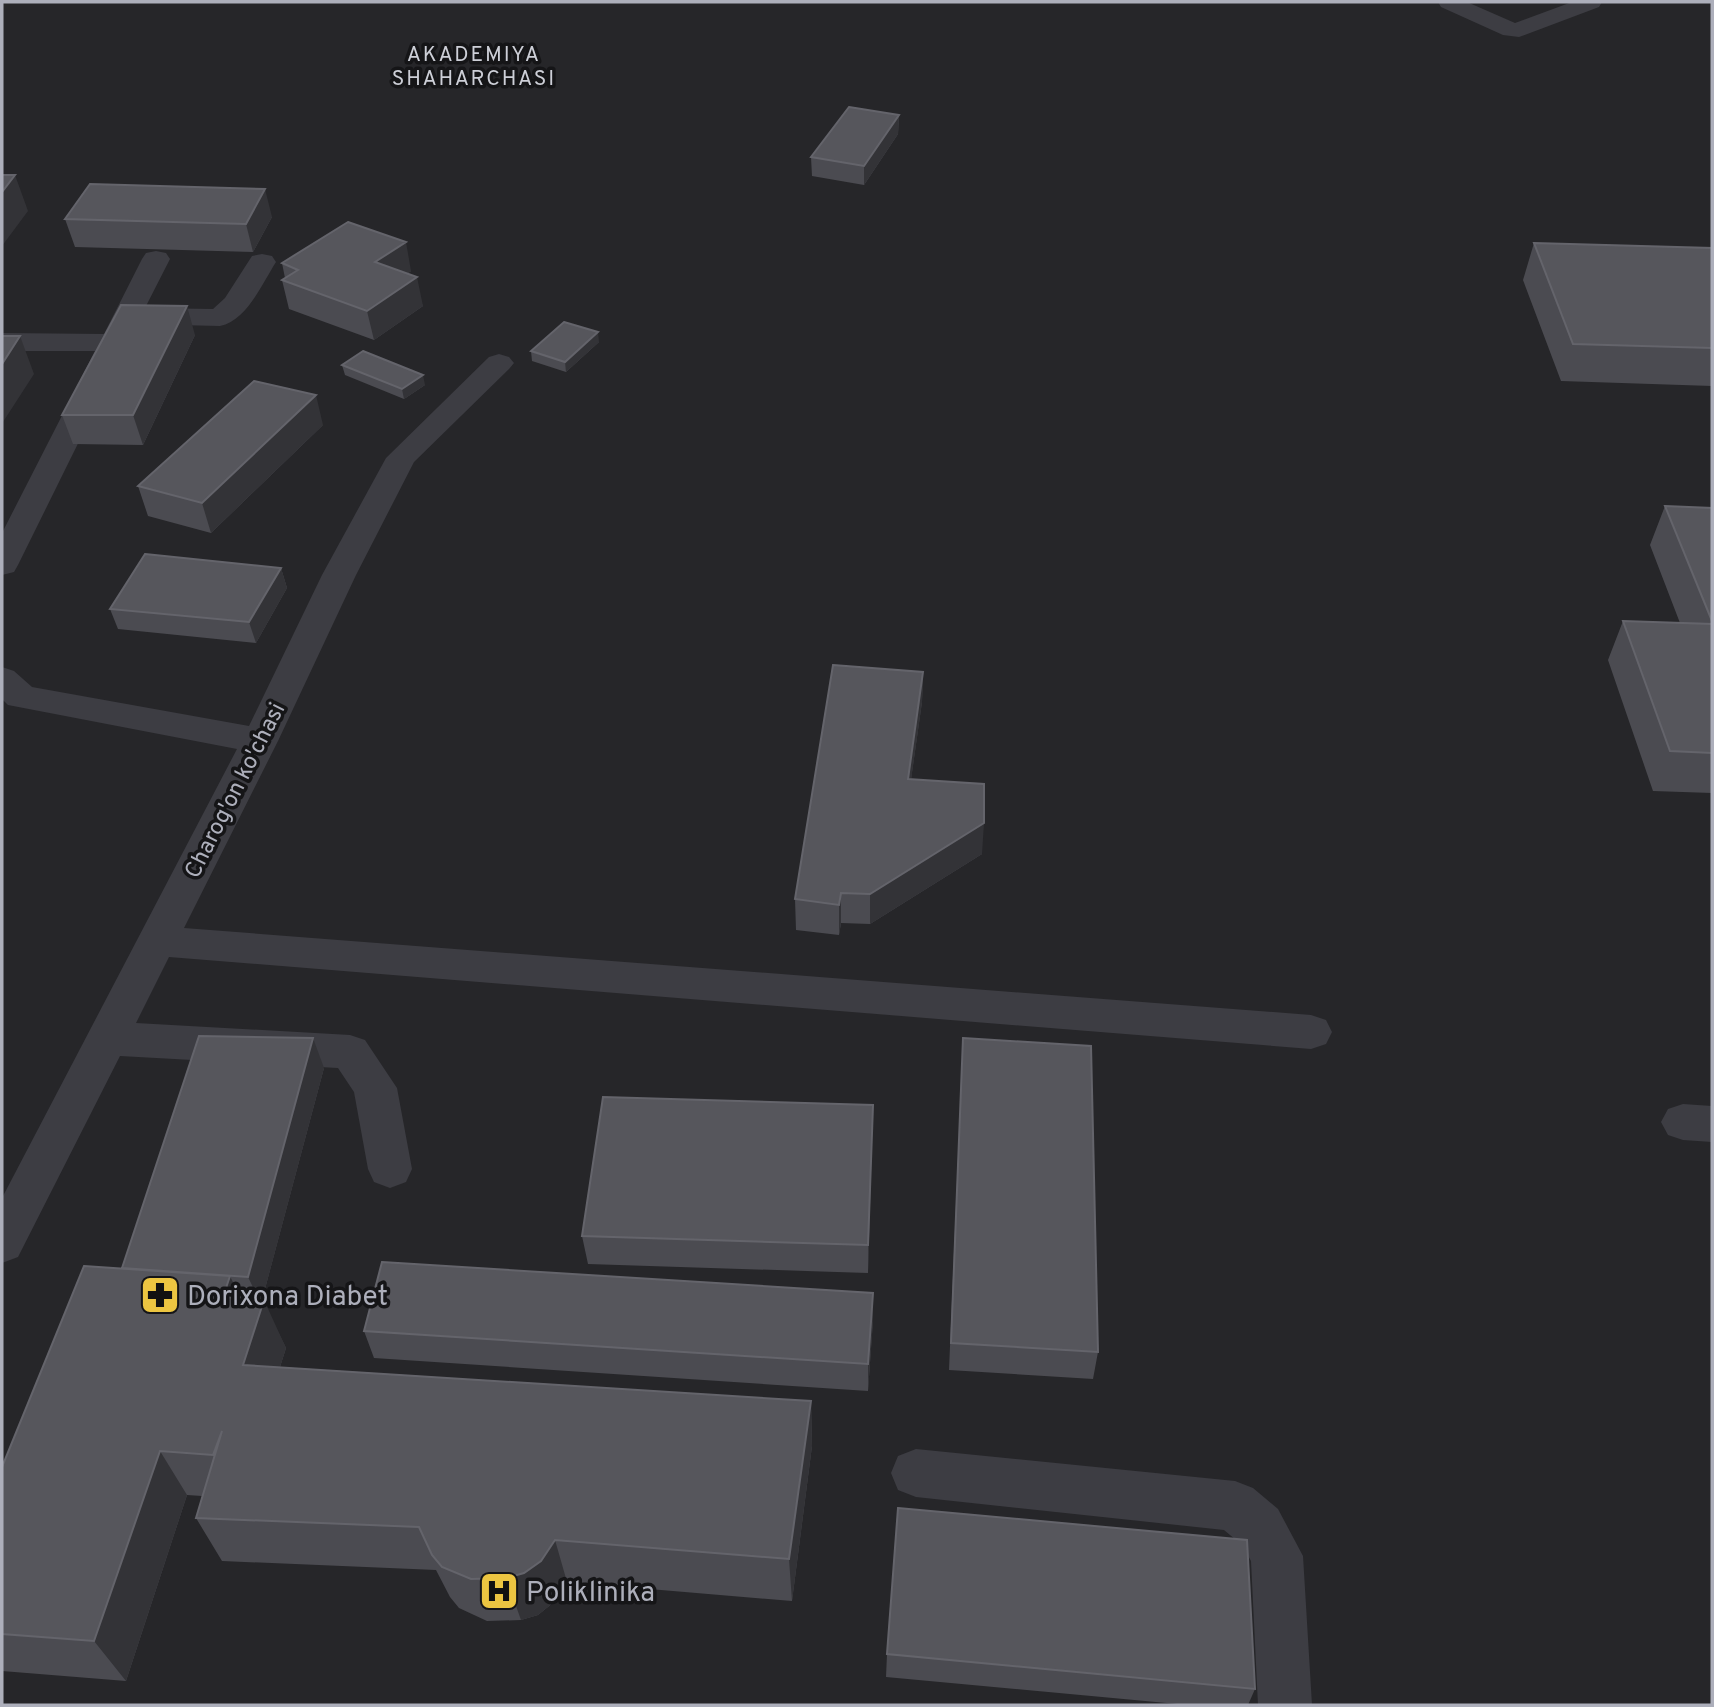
<svg xmlns="http://www.w3.org/2000/svg" width="1714" height="1707" font-family="Overpass,sans-serif">
	<style>
		.built { fill: #262629 }
		.lines { fill: none; stroke-linecap: round; stroke-linejoin: round }
		.minor { fill: #3d3d43; fill-rule: evenodd }
		.wall { fill: #4b4b51 }
		.shaded-wall { fill: #333337 }
		.building { fill: #56565c; stroke: #64646b; stroke-width: 2 }
		.labels { text-anchor: middle; stroke-width: 7; stroke-linejoin: round; paint-order: stroke }
		.far-neighbourhood-label { font-size: 21px; letter-spacing: 2px; fill: #cdcfd7; stroke: #151517 }
		.street-label { font-size: 23px; fill: #adafbb; stroke: #151517 }
		.near-poi-label { font-size: 28px; fill: #adafbb; stroke: #151517; text-anchor: start }
	</style>
	<rect width="100%" height="100%" fill="#1a1a1c"/>
	<path class="built" d="M2 2H1712V1705H2Z"/>
	<g class="lines">
		<path class="minor" d="M1438 2H1467L1515 23 1572 2H1602L1599 7 1519 37 1503 35 1441 7Z
			M156 251 166 253 170 259 145 308 213 309 225 298 252 256 262 254 272 256 276 262C262 284 247 320 220 326L137 324 18 565 14 572 2 575V533L95 351H2V333L104 334 142 259 146 253Z
			M499 354 509 357 514 363 509 369 414 462 356 575 278 741 184 928 1311 1015 1326 1020 1332 1032 1326 1044 1311 1049 169 957 136 1023 350 1035 365 1040 397 1088 412 1169 406 1182 390 1188 374 1182 368 1169 354 1092 338 1068 120 1056 18 1257 2 1263V1198L237 749 8 705 2 699V667L14 671 32 687 249 726 322 575 386 458 489 357Z
			M1683 1104 1712 1106V1142L1683 1140 1668 1135 1661 1122 1668 1109Z
			M916 1449 1235 1481 1253 1488 1278 1509 1303 1556 1312 1705H1258L1251 1561 1242 1545 1224 1530 916 1497 898 1490 891 1473 898 1456Z"/>
	</g>
	<path class="wall" d="M899 115 898 134 864 185 812 176 811 157Z
		M272 217 253 252 75 247 65 219Z
		M1534 243 1712 248V386L1561 381 1523 280Z
		M282 263 411 271 407 274 423 306 374 340 289 309 282 280 285 278Z
		M195 335 143 445 73 444 62 415Z
		M599 342 566 372 532 361 531 351Z
		M342 365 425 385 404 399 345 375Z
		M323 425 211 533 148 516 138 486Z
		M1665 506 1712 508V793L1653 791 1608 660 1623 621 1680 623 1650 545Z
		M281 568 287 588 256 643 118 629 110 609Z
		M923 672 922 702 911 779 982 854 870 924 841 923 839 935 796 930 795 899Z
		M963 1038 1098 1352 1093 1379 949 1370Z
		M324 1068 262 1300 286 1348 280 1367 811 1401 812 1446 792 1601 567 1582 554 1602 538 1615 521 1620 487 1621 459 1608 450 1597 436 1570 222 1561 196 1518 202 1496 187 1495 126 1681 2 1671V1467L122 1268Z
		M873 1105 868 1273 588 1264 582 1236Z
		M873 1320 868 1391 374 1358 364 1331Z
		M887 1654 1255 1689 1248 1705H1188L886 1677Z"/>
	<path class="shaded-wall" d="M899 115 898 134 864 185V166Z
		M15 175 28 211 2 246V192Z
		M265 189 272 217 253 252 246 224Z
		M406 242 411 271 381 291 375 262Z
		M417 277 423 306 374 340 367 311Z
		M187 306 195 335 143 445 133 415Z
		M598 332 599 342 566 372 565 362Z
		M20 336 34 374 3 422 2 418V364Z
		M423 375 425 385 404 399 402 389Z
		M316 395 323 425 211 533 202 503Z
		M281 568 287 588 256 643 249 622Z
		M923 672 922 702 907 809 908 779Z
		M984 823 982 854 870 924V894Z
		M841 893V923L839 935V905Z
		M313 1038 324 1068 261 1304 248 1277Z
		M873 1105 872 1134 868 1273V1245Z
		M230 1276 253 1324 223 1297Z
		M873 1293V1320L868 1391V1364Z
		M264 1300 286 1348 266 1411 243 1365Z
		M811 1401 812 1446 792 1601 789 1559Z
		M160 1451 187 1495 126 1681 94 1641Z
		M555 1540 567 1582 554 1602 538 1615 521 1620 506 1578Z"/>
	<path class="building" d="M849 107 899 115 864 166 811 157Z
		M2 175H15L2 192Z
		M90 184 265 189 246 224 65 219Z
		M348 222 406 242 375 262 417 277 367 311 282 280 298 270 282 263Z
		M1534 243 1712 248V348L1573 344Z
		M121 305 187 306 133 415H62Z
		M564 322 598 332 565 362 531 351Z
		M2 336H20L2 364Z
		M363 351 423 375 402 389 342 365Z
		M254 381 316 395 202 503 138 486Z
		M1665 506 1712 508V621Z
		M145 554 281 568 249 622 110 609Z
		M1623 621 1712 624V753L1670 751Z
		M833 665 923 672 908 779 984 784V823L870 894 841 893 839 905 795 899Z
		M199 1036 313 1038 248 1277 122 1268Z
		M963 1038 1091 1046 1098 1352 951 1343Z
		M603 1097 873 1105 868 1245 582 1236Z
		M382 1262 873 1293 868 1364 364 1331Z
		M84 1266 230 1276 223 1297 264 1300 243 1365 811 1401 789 1559 555 1540 541 1561 524 1573 506 1578 471 1579 442 1567 432 1555 419 1527 196 1518 222 1431 213 1455 160 1451 94 1641 2 1634V1467Z
		M898 1508 1247 1540 1255 1689 887 1654Z"/>
	<defs>
		<g id="pharmacy-square" transform="scale(2.0125)"><rect x="-9" y="-9" width="18" height="18" rx="4" fill="#ecc541" stroke="#151517"/><path d="M-2-6h4v4h4v4h-4v4h-4v-4h-4v-4h4Z" fill="#111"/></g>
		<g id="hospital-square" transform="scale(2.0125)"><rect x="-9" y="-9" width="18" height="18" rx="4" fill="#ecc541" stroke="#151517"/><path d="M-5-5h3v3.5h4V-5h3V5h-3V1.5h-4V5h-3Z" fill="#111"/></g>
	</defs>
	<g fill-rule="evenodd">
		<use href="#pharmacy-square" x="160" y="1295"/>
		<use href="#hospital-square" x="499" y="1591"/>
	</g>
	<g class="labels">
		<g class="far-neighbourhood-label">
			<text x="474" y="61">AKADEMIYA<tspan x="474" dy="24">SHAHARCHASI</tspan></text>
		</g>
		<g class="street-label">
			<text transform="translate(234 790) rotate(-63)" y="8">Charog'on ko'chasi</text>
		</g>
		<g class="near-poi-label">
			<text x="187" y="1305">Dorixona Diabet</text>
			<text x="526" y="1601">Poliklinika</text>
		</g>
	</g>
	<rect width="1714" height="1707" fill="none" stroke="#adafbb" stroke-width="7"/>
</svg>
